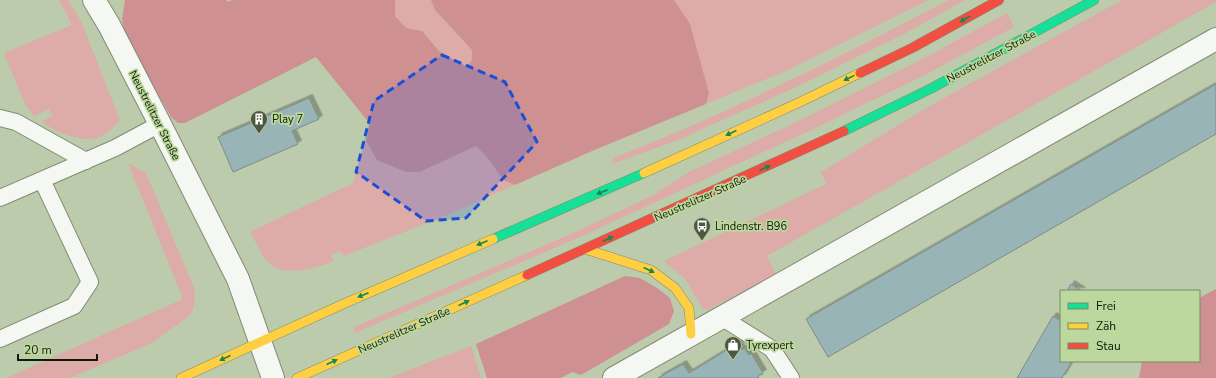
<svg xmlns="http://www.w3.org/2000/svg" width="1216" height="378" font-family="'Nunito Sans',sans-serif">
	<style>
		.green { fill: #ddaca8 }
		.forest { fill: #cf9091 }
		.building { fill: #99b4b7; stroke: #7d8c86; filter: url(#shadow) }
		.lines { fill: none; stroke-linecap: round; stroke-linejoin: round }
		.lane-casing { stroke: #808b72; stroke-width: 18 }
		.street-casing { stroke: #808b72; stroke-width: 24 }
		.fast-casing { stroke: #808b72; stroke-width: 10 }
		.slow-casing { stroke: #808b72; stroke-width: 10 }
		.jam-casing { stroke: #808b72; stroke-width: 10 }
		.lane { stroke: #f5f7f2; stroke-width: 16 }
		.street { stroke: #f5f7f2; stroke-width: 22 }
		.fast { stroke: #16e098; stroke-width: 9 }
		.slow { stroke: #ffcf43; stroke-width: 9 }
		.jam { stroke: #f24e42; stroke-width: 9 }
		.oneway { fill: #138756 }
		.marked { fill: #1d4ed8; fill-opacity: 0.2; stroke: #1d4ed8; stroke-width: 3; stroke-dasharray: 8 5; stroke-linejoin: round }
		.labels { text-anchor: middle; stroke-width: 3.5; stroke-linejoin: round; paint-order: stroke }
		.street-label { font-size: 11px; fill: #101a05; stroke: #bdd89e }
		.poi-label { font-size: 11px; fill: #101a05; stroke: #bdd89e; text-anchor: start }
	</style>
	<defs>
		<filter id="shadow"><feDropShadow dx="3.5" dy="-3.5" stdDeviation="0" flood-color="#0004"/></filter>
	</defs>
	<rect width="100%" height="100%" fill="#bccbab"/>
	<path class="green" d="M59 0H68L81 21 120 120C103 141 89 143 64 134 57 131 47 127 42 121L53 116 49 109 34 116 25 104 4 53 72 25Z
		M395 0H431L435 10 472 50V60L466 67 439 51 422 31 406 28 395 16Z
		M674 0H929L786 71 706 104 709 93 690 25Z
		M949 0H965L906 33 792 89 678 140 612 164 613 158C729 113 839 57 949 0Z
		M1122 0H1216V2L767 256 776 274 708 310 702 308 686 280 664 261 826 184 821 172 933 104Z
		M1007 13 1014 27 925 75 809 131 580 237 355 333 354 327 578 231 653 195 689 172 803 119 919 61Z
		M366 141 377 160 406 172H420L476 146 487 157 503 180 515 185 452 213 344 256 341 251 331 255 334 261C318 267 285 278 270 264 261 256 256 242 250 232L353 183Z
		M128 163 146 173 195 290V299L193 309 189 316 152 343 70 378H6L183 299Z
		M471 346 481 378H388Z"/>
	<path class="forest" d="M125 0H226L228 2 232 0H395V16L406 28 422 31 439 51 466 67 472 60V50L435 10 431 0H674L690 24 709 93 706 104 592 151 515 185 503 180 487 157 476 146 420 172H406L377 160 366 141 370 124 316 57 185 123H178L171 117 125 36 122 19Z
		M625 276 640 278 657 288 670 298 674 311 669 324 581 375 572 372 561 378H487L476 344Z
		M1216 289V378H1139L1142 361H1199V298Z"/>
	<path class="building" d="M1216 84V134L828 357 806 319Z
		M309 98 319 119 292 131 298 144 233 172 218 137Z
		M1071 284 1082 291H1067Z
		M1053 316 1061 321V361H1072L1062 378H1017Z
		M738 343 742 350 744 348 749 355 751 353 763 373 758 376 759 378H658L683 364 689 373Z"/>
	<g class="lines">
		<g class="lane-casing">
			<path id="lane" d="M0 118 16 122 86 161
				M0 198 115 148 160 124
				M721 317 772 349 791 378
				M0 339 74 306 90 282 42 180"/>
		</g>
		<g class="street-casing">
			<path id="street" d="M94 0 109 25 160 124 238 279 273 378
				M614 378 1216 39"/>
		</g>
		<g class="fast-casing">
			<path id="fast" d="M844 131 932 88 1094 0
				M493 239 644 173"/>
		</g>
		<g class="slow-casing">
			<path id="slow" d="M644 173 798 103 860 73
				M585 249 651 270 675 288 689 308 691 334
				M181 378 341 305 493 239
				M297 378 527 275"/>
		</g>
		<g class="jam-casing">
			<path id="jam" d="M860 73 912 48 999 0
				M527 275 844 131"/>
		</g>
		<use href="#lane" class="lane"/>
		<use href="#street" class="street"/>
		<use href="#fast" class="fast"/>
		<use href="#slow" class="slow"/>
		<use href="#jam" class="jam"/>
	</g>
	<defs><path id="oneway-solid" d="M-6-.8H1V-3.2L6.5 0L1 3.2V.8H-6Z"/></defs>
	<g class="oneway">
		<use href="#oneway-solid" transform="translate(965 19) rotate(151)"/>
		<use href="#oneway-solid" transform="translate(849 78) rotate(154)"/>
		<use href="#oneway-solid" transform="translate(731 133) rotate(155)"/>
		<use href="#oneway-solid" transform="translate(765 168) rotate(-24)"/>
		<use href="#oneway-solid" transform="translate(602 192) rotate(157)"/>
		<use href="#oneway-solid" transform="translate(608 239) rotate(-24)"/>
		<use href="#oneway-solid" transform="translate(482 243) rotate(157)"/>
		<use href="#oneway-solid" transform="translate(649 270) rotate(25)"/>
		<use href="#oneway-solid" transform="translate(363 295) rotate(157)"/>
		<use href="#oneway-solid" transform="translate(464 303) rotate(-24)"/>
		<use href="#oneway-solid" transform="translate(225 358) rotate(155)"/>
		<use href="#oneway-solid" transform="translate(332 362) rotate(-24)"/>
	</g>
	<path class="marked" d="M442 55 505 82 537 142 466 218 426 221 356 172 374 101Z"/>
	<defs>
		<g id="building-pin" transform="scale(0.9)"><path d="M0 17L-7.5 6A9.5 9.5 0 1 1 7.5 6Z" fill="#4c583f" stroke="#bdd89e"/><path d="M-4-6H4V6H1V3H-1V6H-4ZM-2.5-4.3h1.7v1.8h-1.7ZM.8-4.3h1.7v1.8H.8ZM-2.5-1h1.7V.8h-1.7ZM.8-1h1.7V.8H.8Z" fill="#fff"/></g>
		<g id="bus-pin" transform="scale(0.9)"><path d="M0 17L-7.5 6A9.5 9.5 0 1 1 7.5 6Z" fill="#4c583f" stroke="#bdd89e"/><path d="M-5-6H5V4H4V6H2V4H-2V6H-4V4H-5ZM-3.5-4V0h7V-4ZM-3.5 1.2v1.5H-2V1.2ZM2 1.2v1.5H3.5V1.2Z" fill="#fff"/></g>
		<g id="shop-pin" transform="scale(0.9)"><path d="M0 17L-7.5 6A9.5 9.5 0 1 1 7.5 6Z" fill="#4c583f" stroke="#bdd89e"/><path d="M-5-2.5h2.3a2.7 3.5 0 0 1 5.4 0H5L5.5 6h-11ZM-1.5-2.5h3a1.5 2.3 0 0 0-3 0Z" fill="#fff"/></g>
	</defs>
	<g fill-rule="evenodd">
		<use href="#building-pin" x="259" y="119"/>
		<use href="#bus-pin" x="702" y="226"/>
		<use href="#shop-pin" x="733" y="345"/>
	</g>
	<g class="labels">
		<g class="street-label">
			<text transform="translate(991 56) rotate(-28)" y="4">Neustrelitzer Straße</text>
			<text transform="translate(155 115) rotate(63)" y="4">Neustrelitzer Straße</text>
			<text transform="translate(700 198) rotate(-24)" y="4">Neustrelitzer Straße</text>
			<text transform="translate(404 330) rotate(-24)" y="4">Neustrelitzer Straße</text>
		</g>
		<g class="poi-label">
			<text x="272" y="123">Play 7</text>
			<text x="715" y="230">Lindenstr. B96</text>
			<text x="746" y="349">Tyrexpert</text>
		</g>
	</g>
	<rect x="1060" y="290" width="140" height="72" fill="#bdd89e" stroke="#788c61"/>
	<rect x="1068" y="303" width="20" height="6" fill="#16e098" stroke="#788c61"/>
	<text x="1096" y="310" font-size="12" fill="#101a05">Frei</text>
	<rect x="1068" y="323" width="20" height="6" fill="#ffcf43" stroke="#788c61"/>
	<text x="1096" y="330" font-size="12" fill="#101a05">Zäh</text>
	<rect x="1068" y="343" width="20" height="6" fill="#f24e42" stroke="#788c61"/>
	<text x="1096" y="350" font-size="12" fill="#101a05">Stau</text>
	<path d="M18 354v6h79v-6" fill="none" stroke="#101a05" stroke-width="2"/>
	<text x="24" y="354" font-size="12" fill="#101a05" stroke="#bdd89e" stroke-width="3" paint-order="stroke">20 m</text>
</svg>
